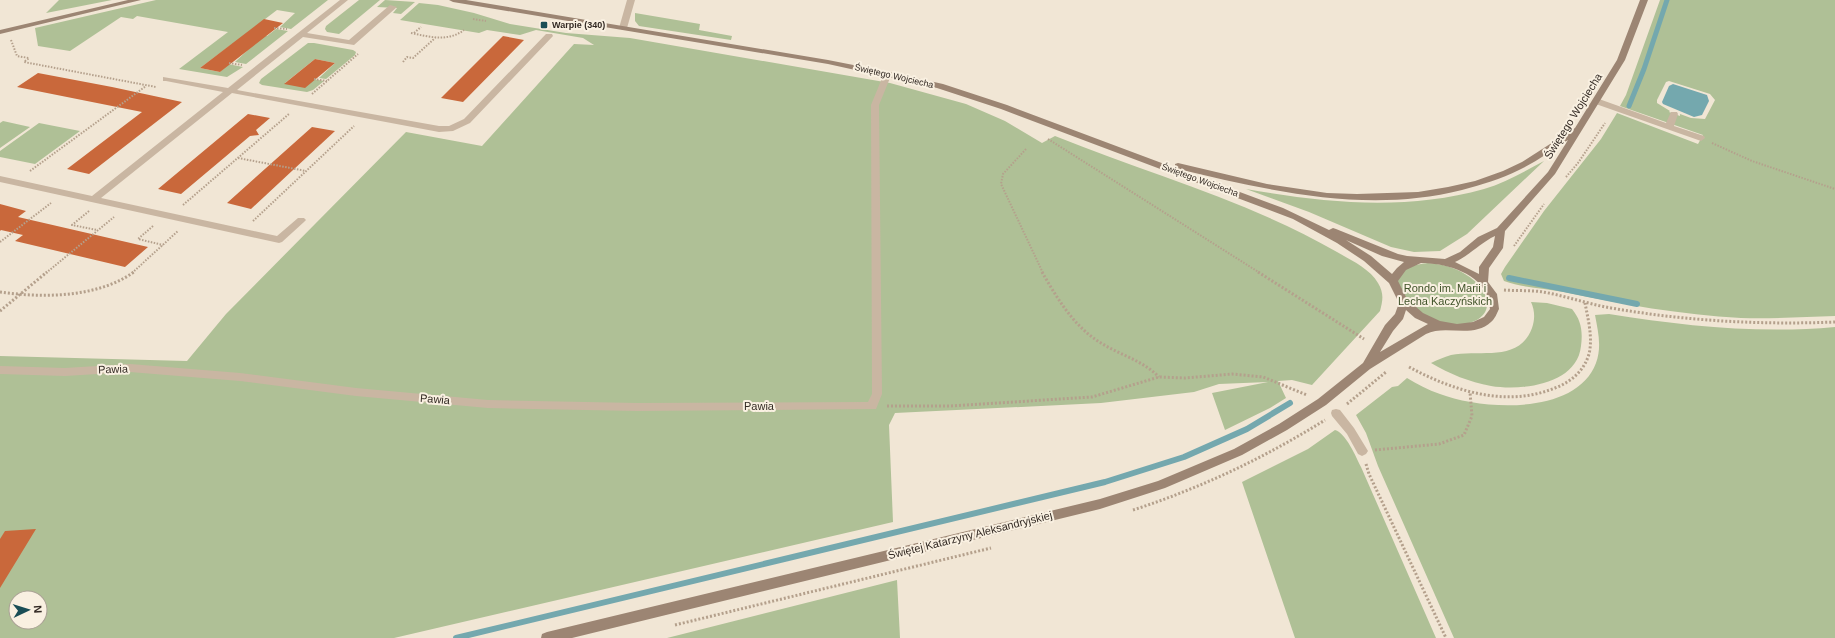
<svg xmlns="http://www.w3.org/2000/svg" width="1835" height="638" font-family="Arial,sans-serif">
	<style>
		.green { fill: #afc096; fill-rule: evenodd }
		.water { fill: #74a8ae }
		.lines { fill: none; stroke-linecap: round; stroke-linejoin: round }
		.stream-far1 { stroke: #74a8ae; stroke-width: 5 }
		.stream { stroke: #74a8ae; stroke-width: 6 }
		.building { fill: #c9683b }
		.path-far1 { stroke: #b4a08c; stroke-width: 2; stroke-dasharray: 1.5 1.5; stroke-linecap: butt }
		.path { stroke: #b4a08c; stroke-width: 3; stroke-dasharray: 2 2; stroke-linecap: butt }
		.lane { fill: #c9b6a2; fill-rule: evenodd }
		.street { fill: #c9b6a2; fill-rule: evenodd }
		.secondary { fill: #9c8573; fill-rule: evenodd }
		.poi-dot { fill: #194d55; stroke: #f9f0e1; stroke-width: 1.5 }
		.labels { text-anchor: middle; stroke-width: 4; stroke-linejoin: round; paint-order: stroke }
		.far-poi-label { font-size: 9px; font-weight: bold; fill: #332a24; stroke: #f9f0e1; text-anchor: start }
		.far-street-label { font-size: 9px; fill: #332a24; stroke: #f9f0e1 }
		.street-label { font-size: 11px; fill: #332a24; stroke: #f9f0e1 }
		.park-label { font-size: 11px; fill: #3f5228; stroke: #f9f0e1 }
	</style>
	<rect width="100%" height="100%" fill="#f1e6d5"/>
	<path class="green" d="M59 0H112L46 13Z
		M156 0H328L291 29 280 27 295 13 277 10 248 32 267 36 276 29 288 31 246 64 235 62 251 47 232 44 200 68 220 72 228 64 243 67 227 77 179 69 228 32 137 16 133 19 121 17 70 51 38 46 35 28Z
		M359 0H380L339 34 327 32 325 29 326 26Z
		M385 0 415 2 401 14 393 13 397 8 377 7Z
		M1660 0H1835V316C1804 317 1772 319 1741 318 1681 315 1622 304 1564 292 1544 288 1523 288 1504 281L1501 274 1505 267 1544 211 1601 139 1617 113 1698 144 1703 135 1620 106 1626 95ZM1669 81 1710 94 1715 100 1705 119 1691 118 1680 114V116L1669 112 1670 111 1657 103V100L1666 82Z
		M419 3 438 5 474 13 510 24 566 33 630 38 890 83 966 104 1005 121 1042 143 1055 136C1149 174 1249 201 1337 252 1351 260 1370 269 1378 283 1384 293 1383 300 1380 311L1312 385 1292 380 1278 381 1286 398 1270 408 1225 430 1212 393 1268 382 1219 384 1194 392 1101 403 895 413 889 425 893 522 394 638H0V356L187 361 226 314 406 132 482 146 574 44 594 45 583 38 536 30 520 35 487 30 479 33 400 20ZM16 598H40V622H16Z
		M635 13 700 24 699 30 732 36 731 40 639 26 635 21Z
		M308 43H314L353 50 356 52 355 55 326 79 319 78 335 63 315 59 285 83 313 79 324 81 313 90 307 92 262 85 259 83 261 79Z
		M3 121 30 127 0 148V123Z
		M39 123 80 131 35 164 0 157V151Z
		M1544 161 1467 234 1440 251 1414 252 1391 247 1309 212 1246 189C1325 203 1405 211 1484 189 1505 183 1525 171 1544 161Z
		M1428 263C1441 264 1454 267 1465 274 1494 291 1497 321 1459 325 1447 326 1419 315 1411 307 1408 305 1406 300 1404 297 1403 294 1399 290 1398 286 1395 269 1416 264 1428 263Z
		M1531 302 1547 303 1572 309C1581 320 1583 331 1581 346 1577 385 1521 391 1491 386 1469 382 1450 374 1431 363 1437 360 1444 357 1451 355 1480 349 1519 363 1532 328 1535 319 1535 311 1531 302Z
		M1609 314C1684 326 1760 334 1835 327V638H1454L1378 466 1366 433 1356 415 1392 387 1398 386 1407 378C1417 384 1428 390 1440 394 1482 410 1576 416 1596 363 1602 347 1598 331 1595 315Z
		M1335 430C1346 433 1356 457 1361 467L1436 638H1295L1242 482 1308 449Z
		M897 580 900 638H667Z"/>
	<path class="water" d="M1673 84 1707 95 1709 101 1702 115 1694 117 1663 104 1662 102 1669 86Z"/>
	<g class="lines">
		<path class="stream-far1" d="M1629 106 1644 69 1667 0"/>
		<path class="stream" d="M1509 278 1637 304
			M456 638 1105 482 1184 457 1247 429 1290 403"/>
	</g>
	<path class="building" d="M264 19 283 23 220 72 200 68Z
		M503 36 524 40 463 102 441 98Z
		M315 59 335 63 305 88 284 84Z
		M38 73 112 87 182 102 89 174 67 169 142 112 17 87Z
		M248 114 270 118 256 130 259 135 250 136 181 194 158 189Z
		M312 127 335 131 251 209 227 203Z
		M0 204 26 211 18 217 148 247 125 267 15 241 23 235 1 230 0 231Z
		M36 529 0 588V539L5 531Z"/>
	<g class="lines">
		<path class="path-far1" d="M473 19 486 21
			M274 28 287 29
			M411 33C430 37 448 42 464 30
			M414 33 421 27
			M11 40 17 56 29 58 24 62 156 87
			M403 62 407 57 413 58 435 38
			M229 63 242 65
			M314 79 327 81
			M312 94 358 54
			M1048 139 1260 273
			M1712 143 1752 161 1835 189
			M1026 149 1003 174 1001 184 1043 273
			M238 158 306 171
			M30 171 146 86
			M1566 177 1578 163 1605 123
			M183 205 289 114
			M89 211 72 225 97 230
			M253 221 354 126
			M153 226 138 239 163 245
			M0 242 51 203
			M1514 246 1544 204
			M46 273 114 217
			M132 273 178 231"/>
		<path class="path" d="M1042 272C1057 298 1074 327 1101 343 1120 355 1142 360 1159 377
			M1258 272 1364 339
			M1504 290C1517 291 1531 290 1543 292 1566 296 1588 304 1611 308 1686 321 1760 325 1835 322
			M0 292C43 298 97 298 134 272
			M0 311 47 272
			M1409 367C1454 391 1506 408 1555 388 1571 382 1584 371 1589 354 1593 338 1588 319 1585 303
			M1347 404 1386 372
			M887 406H950L1092 397 1159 377 1185 378 1232 374 1263 377 1307 395
			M1375 450 1439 444 1464 435 1472 416 1470 392
			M1366 464 1369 474 1446 638
			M1133 510C1201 488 1264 458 1325 420
			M675 625 991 548"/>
		<path class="lane" d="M1593 99H1599L1666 123 1671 112H1677L1678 114 1674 126 1704 136 1705 138 1701 141 1593 103Z
			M1336 409 1340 410 1354 428 1368 451 1366 454 1362 456 1358 454 1347 434 1332 416 1331 413 1332 410Z"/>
		<path class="street" d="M340 0H348L307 33 349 40 390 5 397 7 354 45 303 37 237 90 439 126H449L464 119 546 34H552L553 36 470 123 453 131 439 132 232 93 101 198 277 236 298 218H304L306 220 304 222 282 242 279 243 0 182V176L92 196 223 92 166 81H163V77L228 88Z
			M627 0H635L627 28 623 30 619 28Z
			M885 71H888L892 73 879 105 882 394 876 409 637 411 488 408 356 396 240 381 130 372 65 376 0 374V366L65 368 130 364 240 373 356 388 488 400 637 403 868 402 872 394 871 105Z"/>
		<path class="secondary" d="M128 0H141L0 34V30Z
			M449 0H466L828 60 894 73 943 84 1007 105 1175 168V164L1178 163 1267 184 1327 193 1357 194 1418 192 1448 187 1475 181 1503 171 1522 162 1575 128 1617 60 1640 0H1648L1625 60 1555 174 1505 231 1503 248 1489 268 1488 282 1497 294 1499 309C1497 313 1495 319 1491 322 1473 339 1445 324 1426 334L1370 369 1326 405 1287 430 1242 455 1165 488 1100 509 572 638H541L542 634 547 632 1100 499 1158 481 1234 449 1279 424 1318 399 1363 363 1385 325 1395 314 1399 303 1389 283 1364 261 1337 243 1293 219 1001 109 937 88 828 64 453 2ZM1568 140 1548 172 1497 228 1478 237 1460 252 1445 259 1407 256 1398 254 1336 229 1333 228 1329 230 1283 208 1178 169C1271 191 1366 214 1462 190 1481 185 1501 179 1519 170 1536 162 1552 150 1568 140ZM1495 236 1493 247 1479 267V274L1455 262C1470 255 1480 243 1495 236ZM1346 240 1382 256 1404 262 1397 268 1392 274 1371 256ZM1421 263C1443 263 1475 271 1486 293 1489 298 1489 304 1490 309L1484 317 1473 322 1457 324 1440 321 1423 313 1407 299 1398 281 1406 270ZM1406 310 1415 318 1428 324 1380 352 1393 331 1403 319Z"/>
	</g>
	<rect class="poi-dot" x="540" y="21" width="8" height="8" rx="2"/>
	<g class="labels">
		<g class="far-poi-label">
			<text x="552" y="28">Warpie (340)</text>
		</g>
		<g class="far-street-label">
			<text transform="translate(894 76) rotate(13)" y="3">Świętego Wojciecha</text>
			<text transform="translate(1200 180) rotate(20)" y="3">Świętego Wojciecha</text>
		</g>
		<g class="street-label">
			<text transform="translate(1573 116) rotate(-58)" y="4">Świętego Wojciecha</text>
			<text transform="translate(113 369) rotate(-2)" y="4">Pawia</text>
			<text transform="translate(435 399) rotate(5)" y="4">Pawia</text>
			<text x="759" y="410">Pawia</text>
			<text transform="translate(970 535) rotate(-14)" y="4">Świętej Katarzyny Aleksandryjskiej</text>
		</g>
		<g class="park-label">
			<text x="1445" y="292">Rondo im. Marii i<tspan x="1445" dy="13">Lecha Kaczyńskich</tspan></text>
		</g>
	</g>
	<g transform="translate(28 610) rotate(86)"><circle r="19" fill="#f9f0e1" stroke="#aaa195"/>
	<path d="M0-3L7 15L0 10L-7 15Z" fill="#194d55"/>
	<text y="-6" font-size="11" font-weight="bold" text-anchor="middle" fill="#332a24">N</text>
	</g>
</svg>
